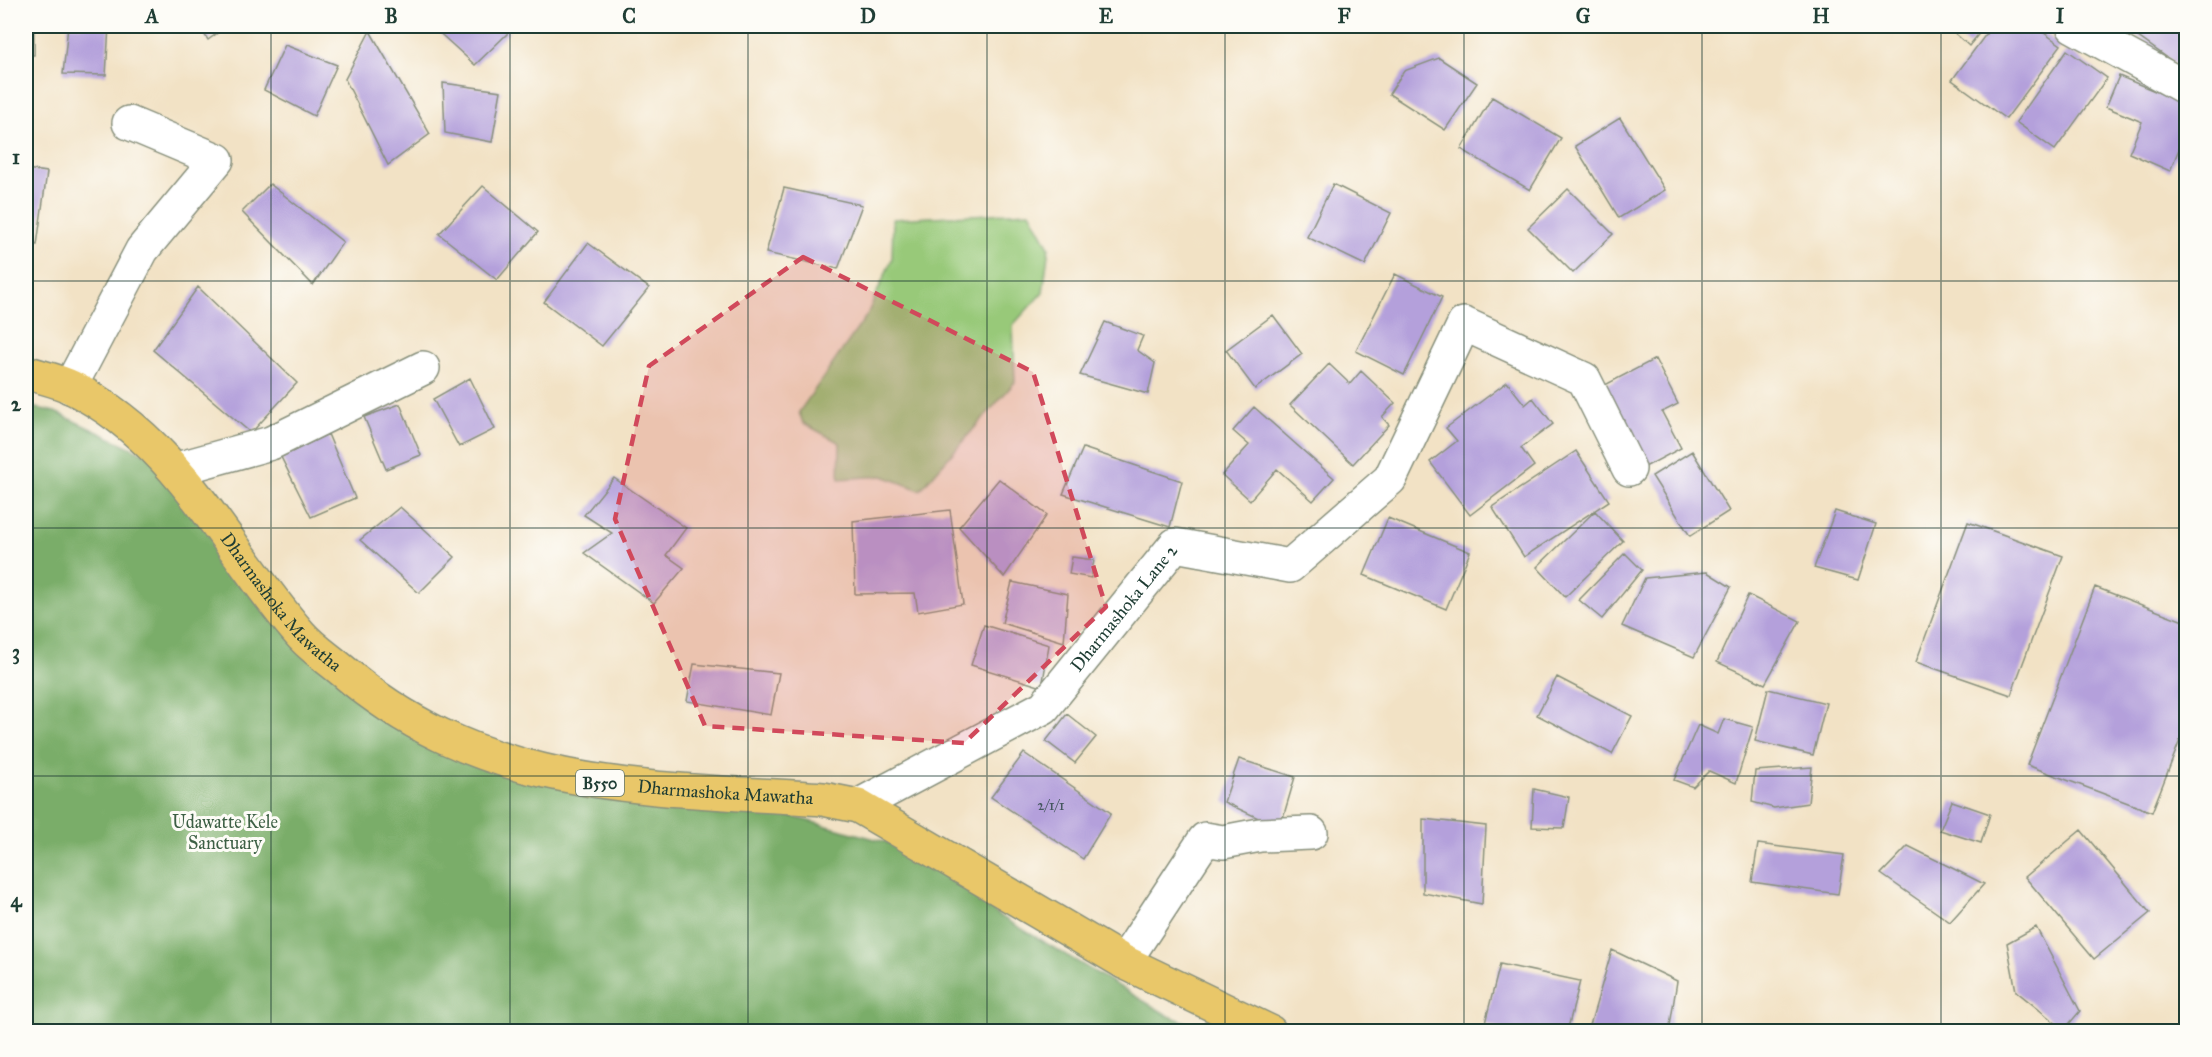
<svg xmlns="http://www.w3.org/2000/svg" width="2212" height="1057" font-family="'IM FELL Great Primer',serif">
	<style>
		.green { fill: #98c979; stroke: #5c8356; stroke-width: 1.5 }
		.forest { fill: #7aad69; stroke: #4c754e; stroke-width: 1.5 }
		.building { fill: #b4a0db }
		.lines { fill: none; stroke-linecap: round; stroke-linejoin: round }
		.minor-casing { stroke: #88907c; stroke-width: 36 }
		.major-casing { stroke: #88907c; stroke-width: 36 }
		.minor { stroke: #fff; stroke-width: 33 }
		.major { stroke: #e9c769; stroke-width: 33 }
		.marked { fill: #d1495b; fill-opacity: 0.2; stroke: #d1495b; stroke-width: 4.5; stroke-dasharray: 12 8; stroke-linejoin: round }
		.grid { fill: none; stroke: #1f3d34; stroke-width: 1.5; stroke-opacity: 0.55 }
		.labels { text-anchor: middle; stroke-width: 6; stroke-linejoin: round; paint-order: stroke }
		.number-label { font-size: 15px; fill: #44565e }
		.shield { fill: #fdfcf7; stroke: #62766e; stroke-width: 1.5 }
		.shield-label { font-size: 16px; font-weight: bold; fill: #1f3d34 }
		.street-label { font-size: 18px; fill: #1f3d34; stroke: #fdfcf7 }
		.park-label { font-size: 18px; fill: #3d6045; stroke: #fdfcf7 }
		.neatline { fill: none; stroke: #1f3d34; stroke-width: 2 }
		.grid-label { font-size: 20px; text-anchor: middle; font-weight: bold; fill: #1f3d34 }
	</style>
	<rect width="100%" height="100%" fill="#fdfcf7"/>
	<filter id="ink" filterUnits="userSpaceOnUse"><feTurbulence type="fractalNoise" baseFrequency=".0167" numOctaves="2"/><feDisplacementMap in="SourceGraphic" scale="12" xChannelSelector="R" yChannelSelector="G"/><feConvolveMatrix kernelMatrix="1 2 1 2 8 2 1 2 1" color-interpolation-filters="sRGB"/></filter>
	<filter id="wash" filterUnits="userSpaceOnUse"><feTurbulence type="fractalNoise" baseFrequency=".008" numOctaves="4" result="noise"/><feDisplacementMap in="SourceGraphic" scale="24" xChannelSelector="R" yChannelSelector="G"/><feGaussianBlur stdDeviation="1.35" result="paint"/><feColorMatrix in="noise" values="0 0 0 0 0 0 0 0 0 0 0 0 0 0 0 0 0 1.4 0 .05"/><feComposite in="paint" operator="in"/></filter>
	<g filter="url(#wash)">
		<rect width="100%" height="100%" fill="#f2e2c5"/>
		<path class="green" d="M1030 212 1049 247 1043 292 1013 325 1015 382 920 490 883 476 839 479 840 443 803 423 799 412 867 315 892 259 893 219Z"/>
		<path class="forest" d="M26 406 55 412 177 469 301 635 436 735 764 809 916 850 1000 916 1169 1016 1209 1031 26 1032Z"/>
		<g id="blocks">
			<path class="building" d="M26 26H34V55H26Z
				M68 26H109L106 75 63 74Z
				M199 26H227L208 40Z
				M432 26H501L509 32 475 65Z
				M1947 26H1985L1969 46Z
				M1992 26H2034L2061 45 2006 119 1952 80Z
				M2134 26H2186V71L2130 31Z
				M370 31 430 134 388 165 345 79Z
				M285 45 337 65 314 116 264 90Z
				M2067 50 2107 78 2055 150 2016 122Z
				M1439 58 1477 83 1445 130 1389 94 1404 71Z
				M2119 76 2186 104V132L2170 171 2129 153 2142 122 2106 107Z
				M443 83 501 91 492 142 445 133Z
				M1492 97 1561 138 1530 190 1461 149Z
				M1620 118 1665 190 1619 218 1575 146Z
				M26 169 47 172 37 245 26 244Z
				M270 184 343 242 313 285 242 212Z
				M1333 184 1391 213 1365 265 1307 237Z
				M483 186 538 232 497 280 439 234Z
				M784 188 862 205 838 269 766 253Z
				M1568 189 1613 234 1573 273 1528 228Z
				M588 243 649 288 602 346 544 302Z
				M1395 274 1442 297 1404 375 1356 351Z
				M198 287 297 383 251 433 153 350Z
				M1273 315 1302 354 1255 389 1226 350Z
				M1105 322 1143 336 1137 350 1155 363 1148 394 1080 375Z
				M1655 359 1678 404 1662 412 1681 448 1645 467 1603 386Z
				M1329 364 1350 384 1361 371 1395 403 1382 417 1389 425 1353 464 1290 405Z
				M470 378 495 429 459 447 433 399Z
				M1507 382 1525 405 1533 398 1553 424 1521 448 1534 466 1470 515 1430 462 1457 441 1446 428Z
				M400 404 421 455 386 469 364 417Z
				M1254 407 1334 478 1313 501 1277 469 1250 500 1222 475 1249 445 1233 431Z
				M328 434 355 498 311 517 281 457Z
				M1083 448 1182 481 1170 527 1063 494Z
				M1576 451 1609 501 1524 557 1492 507Z
				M1692 451 1729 511 1690 536 1652 476Z
				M614 478 686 528 666 555 684 568 654 603 584 553 612 533 584 515Z
				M999 479 1047 515 1004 577 959 527Z
				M400 507 455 557 419 593 360 540Z
				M950 510 963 604 918 612 915 593 855 594 853 521Z
				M1595 511 1623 541 1565 597 1537 567Z
				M1835 511 1876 524 1858 580 1814 568Z
				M1388 518 1470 552 1446 609 1364 575Z
				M1968 522 2063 556 2011 695 1916 662Z
				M1625 553 1642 570 1602 619 1579 600Z
				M1072 557 1094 560 1091 578 1069 574Z
				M1707 572 1731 587 1694 657 1622 626 1645 578Z
				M1012 582 1068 594 1064 642 1002 623Z
				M2095 587 2186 622V725L2152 812 2027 765Z
				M1748 595 1800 621 1765 684 1717 662Z
				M984 625 1049 645 1042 687 971 665Z
				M694 664 779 673 771 715 687 701Z
				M1557 677 1632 716 1612 754 1537 715Z
				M1768 689 1826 703 1813 755 1755 741Z
				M1067 714 1096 737 1075 763 1046 741Z
				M1724 719 1753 727 1736 783 1709 771 1693 787 1674 780 1698 725 1718 734Z
				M1024 753 1111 813 1083 859 991 797Z
				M1239 759 1295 777 1280 828 1224 802Z
				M1812 767 1808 803 1774 808 1752 802 1755 771Z
				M1534 789 1569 797 1564 828 1532 827Z
				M1952 801 1990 814 1981 843 1940 830Z
				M1423 819 1486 826 1482 904 1423 893Z
				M2081 830 2150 913 2094 959 2025 877Z
				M1758 844 1844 855 1838 894 1752 882Z
				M1908 846 1984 884 1950 922 1881 874Z
				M2036 927 2080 1011 2064 1030 2016 991 2007 943Z
				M1612 950 1677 981 1669 1032H1588Z
				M1500 964 1580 981 1567 1032H1509L1485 1023Z"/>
		</g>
	</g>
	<g filter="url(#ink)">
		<use href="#blocks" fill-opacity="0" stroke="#88907c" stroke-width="1.5"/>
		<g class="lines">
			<g class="minor-casing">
				<g id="minor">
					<path d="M2073 26 2186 88"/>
					<path d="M70 387 142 250 217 160 129 123"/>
					<path d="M177 469 271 443 423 368"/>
					<path id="s1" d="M858 806 1044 707 1175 545 1290 566 1390 479 1464 324 1584 379 1629 469"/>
					<path d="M1124 962 1205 839 1223 842 1260 835 1311 833"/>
				</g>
			</g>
			<g class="major-casing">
				<g id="major">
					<path id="s2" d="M26 372C40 377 57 380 71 387 180 442 224 547 300 634 312 648 329 659 343 671 485 793 647 787 823 799L858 806 1124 962 1270 1032"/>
				</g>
			</g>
			<use href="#minor" class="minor"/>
			<use href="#major" class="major"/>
		</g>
	</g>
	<path class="marked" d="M803 257 1033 372 1106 607 964 743 705 726 615 519 649 366Z"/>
	<path class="grid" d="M271 26V1032M510 26V1032M748 26V1032M987 26V1032M1225 26V1032M1464 26V1032M1702 26V1032M1941 26V1032M26 281H2186M26 528H2186M26 776H2186"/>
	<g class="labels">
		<g class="number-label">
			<text x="1051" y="810">2/1/1</text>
		</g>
		<rect class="shield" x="576" y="770" width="48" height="26" rx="4.5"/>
		<g class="shield-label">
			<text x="600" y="789">B550</text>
		</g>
		<g class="street-label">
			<text dy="6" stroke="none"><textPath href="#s2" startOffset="351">Dharmashoka Mawatha</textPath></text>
			<text dy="6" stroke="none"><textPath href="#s1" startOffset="338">Dharmashoka Lane 2</textPath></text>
			<text dy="6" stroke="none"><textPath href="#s2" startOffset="854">Dharmashoka Mawatha</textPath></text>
		</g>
		<g class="park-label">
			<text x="225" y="828">Udawatte Kele<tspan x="225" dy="21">Sanctuary</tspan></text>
		</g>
	</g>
	<rect width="2212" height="1057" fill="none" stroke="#fdfcf7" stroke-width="66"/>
	<rect x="33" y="33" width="2146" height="991" class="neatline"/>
	<g class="grid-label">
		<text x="152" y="23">A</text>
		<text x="391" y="23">B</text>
		<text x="629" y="23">C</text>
		<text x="868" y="23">D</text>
		<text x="1106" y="23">E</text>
		<text x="1344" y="23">F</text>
		<text x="1583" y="23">G</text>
		<text x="1821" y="23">H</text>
		<text x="2060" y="23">I</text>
		<text x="16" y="164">1</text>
		<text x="16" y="411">2</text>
		<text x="16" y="659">3</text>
		<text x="16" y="907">4</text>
	</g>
</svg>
